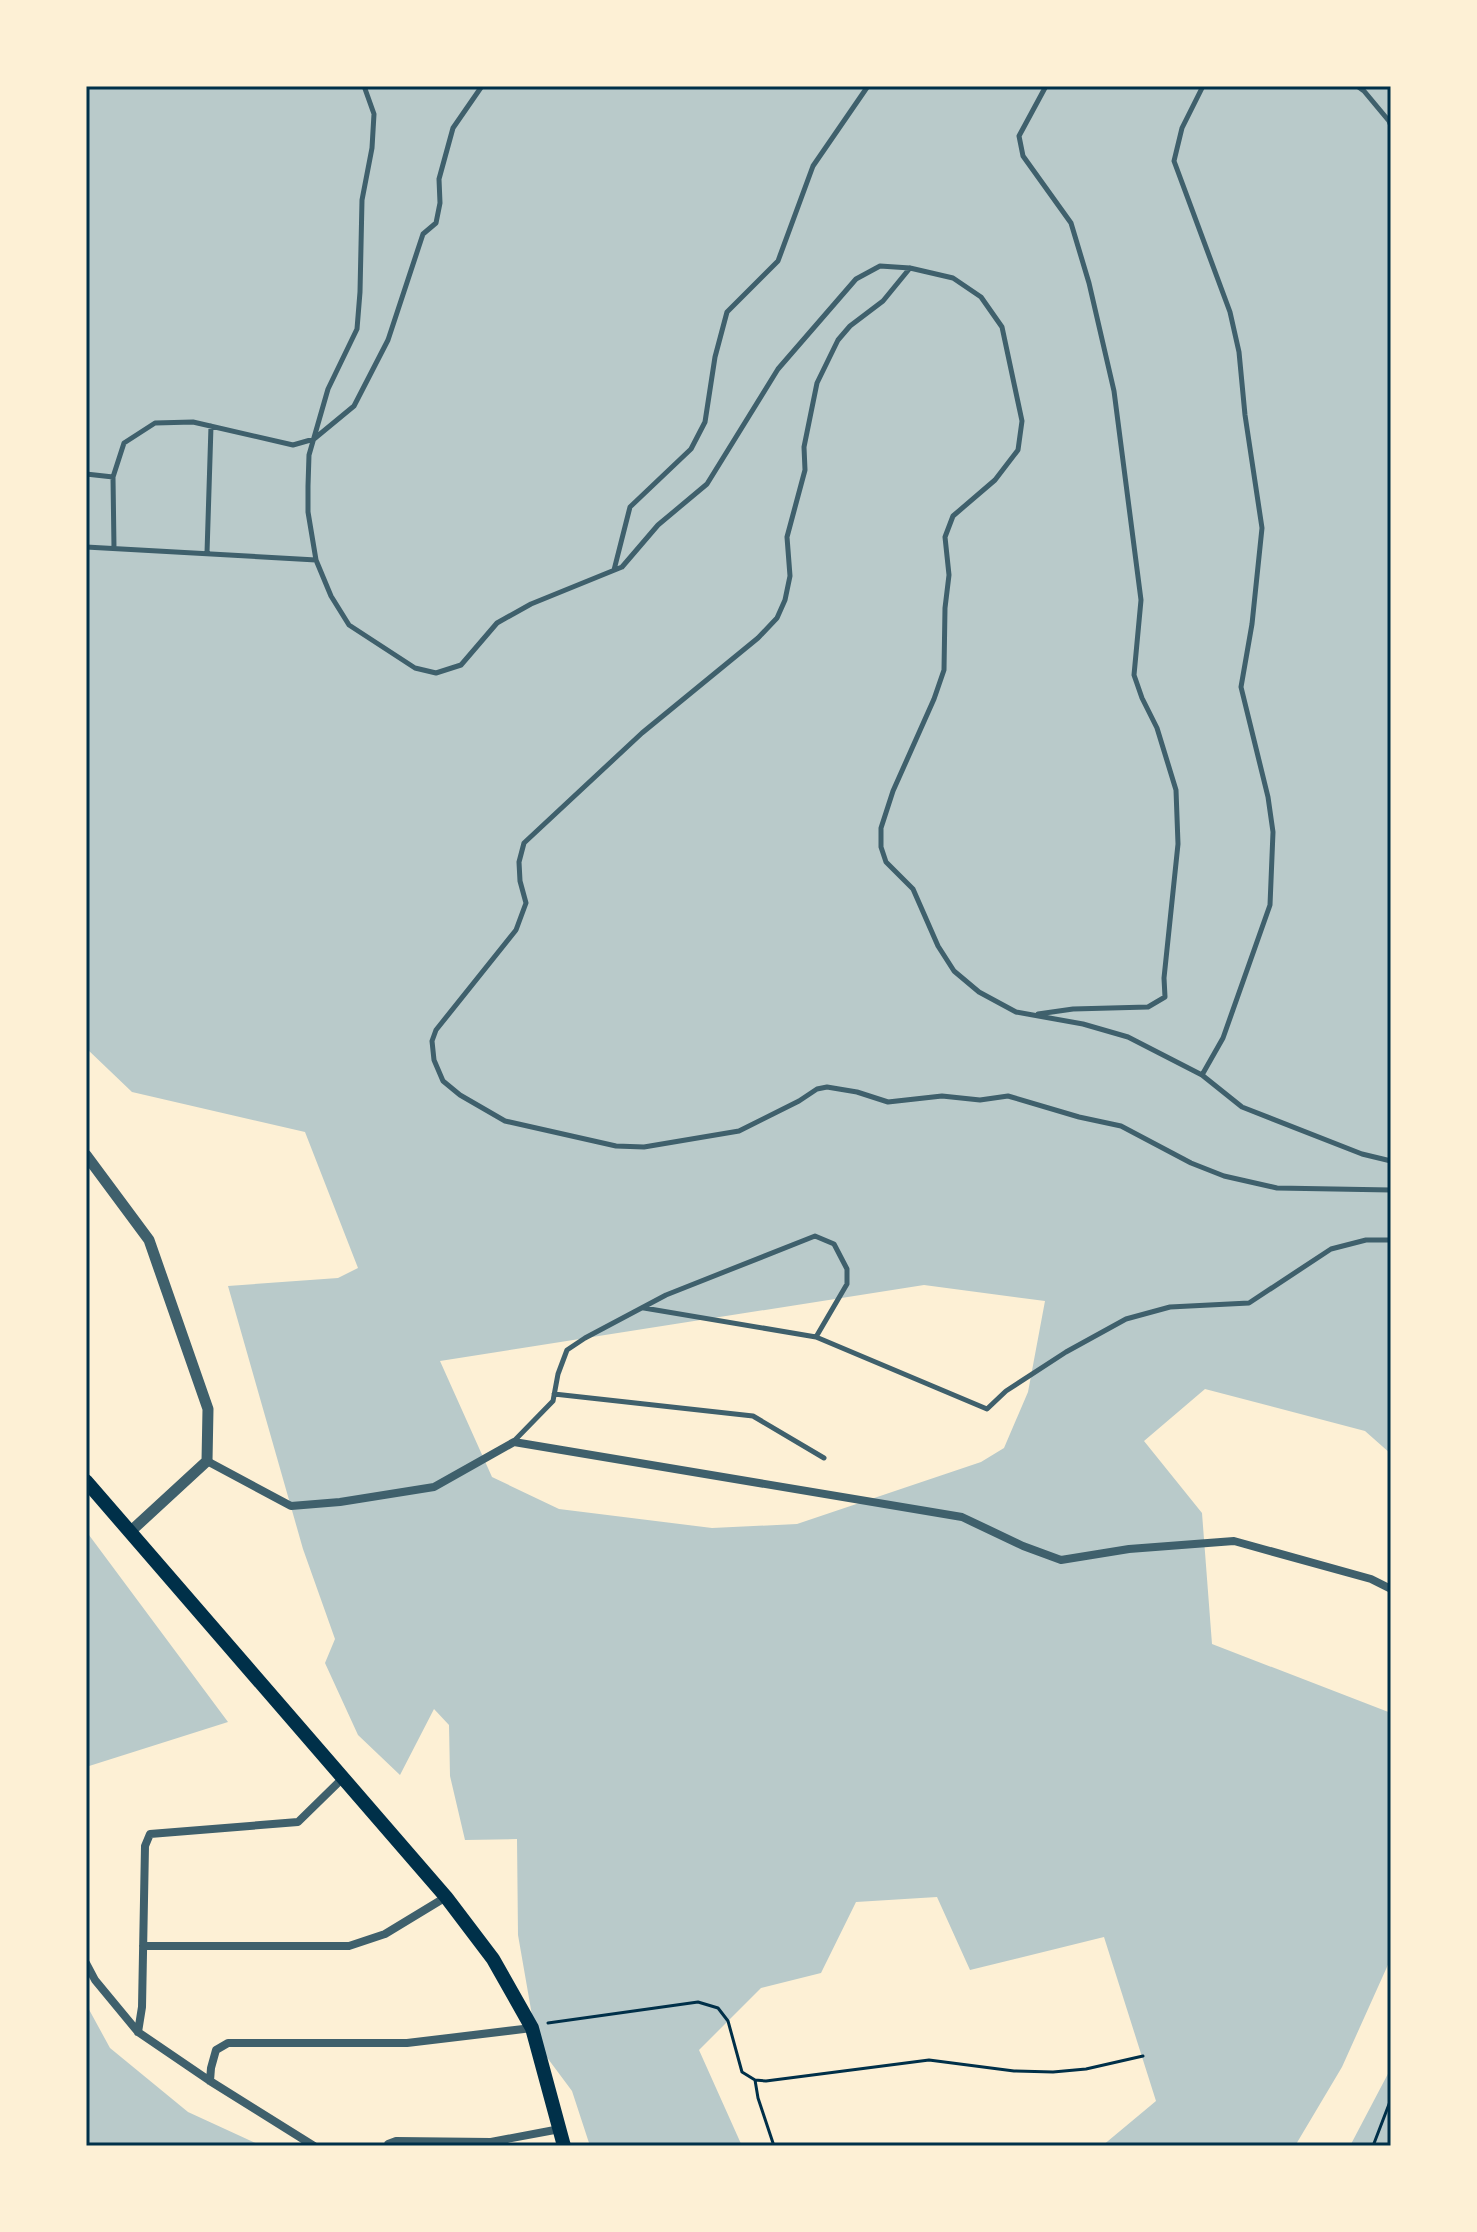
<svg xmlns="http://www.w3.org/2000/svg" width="1477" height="2232" font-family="'Sofia Sans Condensed',sans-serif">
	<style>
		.green { fill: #b9caca; fill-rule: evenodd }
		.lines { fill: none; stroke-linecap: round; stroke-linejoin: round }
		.path { stroke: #003049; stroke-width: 3 }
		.service { stroke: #3f606c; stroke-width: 5 }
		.minor { stroke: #3f606c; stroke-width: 8 }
		.tertiary { stroke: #3f606c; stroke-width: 11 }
		.primary { stroke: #003049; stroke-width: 14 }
		.neatline { fill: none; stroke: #003049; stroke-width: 3 }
	</style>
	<rect width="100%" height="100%" fill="#fdf0d5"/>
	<path class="green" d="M86 86H1391V1454L1365 1431 1205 1389 1144 1441 1202 1513 1212 1644 1391 1713V1958L1342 2067 1295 2146H1102L1156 2101 1104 1937 970 1970 937 1897 856 1902 821 1973 761 1988 699 2050 742 2146H590L572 2091 537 2044 518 1935 517 1839 465 1840 450 1776 449 1725 434 1709 400 1775 358 1735 325 1663 335 1639 303 1549 228 1286 338 1278 358 1268 305 1132 132 1092 86 1048ZM924 1285 1045 1301 1028 1392 1004 1448 981 1462 797 1524 712 1528 559 1509 492 1477 440 1361Z
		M86 1531 228 1722 86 1767Z
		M86 2004 110 2048 188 2112 262 2146H86Z
		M1391 2068V2146H1350Z"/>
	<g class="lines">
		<path class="path" d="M548 2023 698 2002 718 2008 728 2021 742 2072 755 2080 766 2081 929 2060 1014 2071 1053 2072 1086 2069 1143 2056
			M755 2080 758 2098 774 2146
			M1373 2146 1391 2099"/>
		<path class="service" d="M364 86 374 114 372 148 362 200 360 292 357 329 328 389 309 455 308 486V512L316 560 331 596 349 625 415 668 436 673 461 665 497 623 531 604 622 567 658 525 707 484 778 369 856 279 880 266 910 268 953 278 981 297 1002 327 1022 421 1018 450 995 480 953 516 945 537 949 575 945 608 944 670 934 699 893 791 881 828V847L886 862 913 889 938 946 954 971 979 992 1016 1012 1083 1024 1128 1037 1202 1075 1242 1107 1362 1154 1391 1161
			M1357 86 1364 91 1389 121 1391 126
			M910 268 883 301 850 326 838 340 817 383 804 447 805 470 787 537 790 576 785 600 777 618 758 638 642 733 524 843 519 862 520 881 526 903 516 930 436 1030 432 1041 434 1060 443 1081 460 1095 505 1121 616 1146 644 1147 739 1131 799 1101 817 1089 827 1087 857 1092 888 1102 942 1096 980 1100 1008 1096 1079 1117 1121 1126 1191 1163 1224 1176 1277 1188 1391 1190
			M86 474 113 477
			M86 547 316 560
			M114 548 113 477 124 443 155 423 193 422 293 445 314 439 354 406 388 340 423 234 436 223 440 203 439 179 453 128 482 86
			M207 553 211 426
			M614 570 630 507 691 449 705 422 715 357 727 312 778 261 813 166 868 86
			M1038 1014 1073 1009 1148 1007 1165 997 1164 978 1178 844 1176 790 1157 728 1142 698 1134 675 1141 600 1114 391 1089 283 1071 223 1023 156 1019 136 1046 86
			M1202 1075 1223 1038 1270 905 1273 832 1268 797 1241 687 1252 624 1262 528 1245 415 1239 352 1230 312 1174 161 1182 128 1203 86
			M644 1308 816 1337
			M554 1394 753 1416 824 1458
			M514 1441 553 1401 558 1374 567 1350 585 1338 666 1295 815 1236 834 1244 847 1269V1284L816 1337 987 1409 1006 1391 1066 1352 1126 1319 1170 1307 1249 1303 1331 1249 1366 1240H1391"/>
		<path class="minor" d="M207 1461 291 1506 340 1502 434 1487 514 1442 962 1517 1023 1546 1061 1560 1129 1549 1234 1541 1371 1579 1391 1589
			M143 1946H349L385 1934 446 1897
			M86 1963 95 1980 138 2032 210 2081 314 2146
			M138 2032 142 2007 145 1846 150 1834 298 1822 343 1778
			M210 2081 211 2068 216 2050 228 2043H407L532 2028
			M388 2146V2144L396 2141 491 2142 560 2129"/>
		<path class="tertiary" d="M86 1155 149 1240 208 1409 207 1461 131 1531"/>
		<path class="primary" d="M86 1481 446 1897 493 1959 532 2028 564 2146"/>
	</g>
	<rect width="1477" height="2232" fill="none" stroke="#fdf0d5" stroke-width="176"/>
	<rect x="88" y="88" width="1301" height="2056" class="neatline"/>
</svg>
